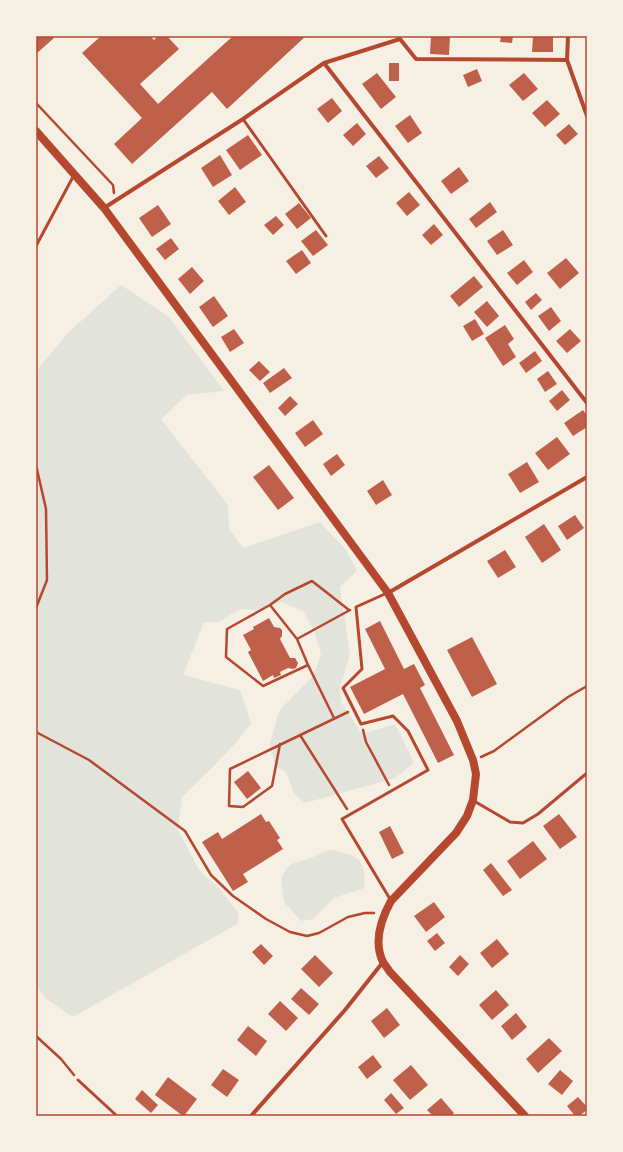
<svg xmlns="http://www.w3.org/2000/svg" width="623" height="1152" font-family="Overpass,sans-serif">
	<style>
		.green { fill: #e2e4dc }
		.building { fill: #bf614a }
		.lines { fill: none; stroke-linecap: round; stroke-linejoin: round }
		.path { stroke: #b5482f; stroke-width: 2.5 }
		.service { stroke: #b5482f; stroke-width: 3 }
		.minor { stroke: #b5482f; stroke-width: 4 }
		.secondary { stroke: #b5482f; stroke-width: 8 }
		.neatline { fill: none; stroke: #b5482f; stroke-width: 1.5 }
	</style>
	<rect width="100%" height="100%" fill="#f6efe4"/>
	<path class="green" d="M121 285 169 317 224 391 187 395 161 419 228 505 229 529 243 548 320 522 346 550 357 571 340 587 350 655 340 688 341 702 362 734 395 724 414 763 395 778 305 803 294 794 286 772 275 766 270 744 279 711 313 676 321 654 314 631 303 611 281 602 257 610 240 609 219 622H204L183 675 240 690 251 723 240 738 214 766 182 797 178 830 199 870 219 888 239 914 237 924 73 1017 46 999 36 985V371L69 332Z
		M329 850C336 850 355 855 359 860 364 866 366 880 364 888L334 898 313 919 301 921 285 903 283 897 281 878 287 868 292 864 311 858Z"/>
	<path class="building" d="M36 36H52L54 38 36 54Z
		M101 36H150L154 40 158 36H167L179 49 140 84 158 104 233 36H306L227 109 212 92 132 164 114 144 142 118 82 53Z
		M431 36H450L449 55 430 54Z
		M501 36H513L512 43 500 42Z
		M533 36H553V52H532Z
		M389 63H399V81H389Z
		M477 69 482 81 468 87 463 75Z
		M377 73 396 97 381 109 362 84Z
		M524 73 538 89 523 101 509 85Z
		M332 98 342 111 328 123 317 109Z
		M547 100 560 114 545 127 532 113Z
		M410 115 422 133 408 143 395 126Z
		M357 123 366 134 353 146 343 135Z
		M569 124 578 134 565 145 556 135Z
		M248 135 262 155 240 170 226 150Z
		M220 155 232 175 213 187 201 168Z
		M379 156 389 168 376 178 366 166Z
		M459 167 469 181 451 194 441 181Z
		M235 187 246 202 229 215 218 201Z
		M409 192 420 205 407 216 396 203Z
		M490 202 497 212 476 228 469 219Z
		M299 203 311 218 297 229 285 214Z
		M158 205 171 224 152 237 139 218Z
		M276 216 284 225 273 235 264 225Z
		M434 224 443 235 431 245 422 235Z
		M316 230 328 245 313 256 301 241Z
		M503 230 513 245 497 255 487 241Z
		M171 238 179 249 165 260 156 249Z
		M302 250 311 263 296 274 286 261Z
		M566 258 579 273 560 289 547 273Z
		M524 260 533 272 517 285 507 273Z
		M192 267 204 281 190 294 178 279Z
		M474 276 483 287 459 307 450 296Z
		M536 293 542 300 531 310 525 302Z
		M214 296 228 316 213 327 199 307Z
		M487 301 499 316 487 327 474 312Z
		M551 307 561 321 549 331 538 316Z
		M475 319 484 334 472 341 463 326Z
		M505 325 514 339 508 344 516 357 503 366 485 338Z
		M234 329 244 343 230 352 221 337Z
		M570 329 581 341 567 353 556 341Z
		M535 351 542 361 526 373 519 363Z
		M259 361 270 372 260 381 249 370Z
		M284 368 292 378 270 393 263 383Z
		M548 371 557 384 545 392 537 379Z
		M562 390 570 400 557 411 549 401Z
		M290 396 298 404 285 416 278 408Z
		M583 410 587 416V427L573 436 564 423Z
		M313 420 323 434 305 447 295 433Z
		M557 437 570 454 548 470 535 453Z
		M337 454 345 465 331 476 323 464Z
		M527 462 539 482 520 493 508 474Z
		M269 465 294 498 278 510 253 477Z
		M383 480 392 495 376 505 367 491Z
		M575 515 584 528 567 540 558 526Z
		M544 524 561 550 542 563 525 537Z
		M505 550 516 567 498 578 487 561Z
		M269 618 274 627 280 628 282 630V636L280 639 290 658H295L298 663 296 668 293 669 288 668 280 672 281 675 274 678 273 675 263 681 248 652 251 650 243 635 254 629 253 627Z
		M380 621 404 669 414 664 425 685 420 688 454 755 438 763 403 694 364 714 350 687 385 669 365 629Z
		M472 637 497 684 472 697 447 650Z
		M248 771 261 788 247 799 234 782Z
		M261 814 266 822 269 821 280 838 277 840 283 849 243 874 248 882 233 891 202 842 218 832 222 839Z
		M559 814 577 837 560 849 543 826Z
		M390 826 404 853 392 859 379 832Z
		M533 841 547 859 520 879 507 861Z
		M491 863 512 890 503 896 483 870Z
		M434 902 445 917 426 932 414 916Z
		M437 933 445 943 435 951 427 941Z
		M497 939 509 954 492 968 480 953Z
		M261 944 273 956 264 965 252 952Z
		M315 955 333 973 319 987 301 969Z
		M460 955 469 964 458 976 449 967Z
		M301 988 319 1004 309 1015 291 999Z
		M496 990 509 1005 492 1020 479 1005Z
		M280 1001 298 1018 286 1031 268 1014Z
		M387 1008 400 1025 384 1038 371 1021Z
		M516 1013 527 1027 512 1040 501 1026Z
		M248 1026 267 1041 256 1056 237 1040Z
		M549 1038 562 1051 538 1073 526 1059Z
		M373 1055 382 1067 367 1079 358 1067Z
		M411 1065 428 1085 410 1100 393 1080Z
		M223 1069 239 1080 227 1097 211 1085Z
		M560 1070 573 1081 562 1095 548 1084Z
		M168 1077 197 1099 184 1116H183L155 1095Z
		M142 1090 158 1105 151 1113 135 1099Z
		M391 1093 404 1108 396 1114 384 1100Z
		M578 1097 587 1107V1110L579 1116H575L567 1106Z
		M441 1098 454 1113 451 1116H433L427 1110Z"/>
	<g class="lines">
		<path class="path" d="M36 103 113 185 114 193
			M36 465 46 509 47 580 36 608
			M270 605 285 594 312 581 349 610
			M297 639 270 605 227 629 226 657 263 686 308 665 297 639 350 610
			M308 665 334 718
			M363 730 366 742 389 785
			M36 732 89 760 185 831 211 875 233 896 266 919 290 932 307 936 319 933 348 917 365 913H374
			M300 735 347 809
			M280 744 272 786 243 807 229 806 230 769C269 750 309 731 348 712
			M481 757 494 751 568 697 587 686
			M36 1036 61 1059 74 1075"/>
		<path class="service" d="M243 119 326 236
			M36 246 74 175
			M387 593 356 607 362 669 343 688 361 724 393 716 408 731 428 770 342 819 390 899
			M474 801 510 822 523 823 538 814 587 773
			M78 1080 117 1116"/>
		<path class="minor" d="M568 36 567 60 587 116
			M324 63 587 403
			M104 208 243 119 324 63 400 39 416 59 567 60
			M388 593 587 477
			M251 1116 345 1010 383 962"/>
		<path class="secondary" d="M36 131 104 208 388 593 457 721 473 760 476 774 473 800 467 816 456 833 391 901C381 919 373 941 383 962 385 965 388 969 390 972L525 1116"/>
	</g>
	<rect width="623" height="1152" fill="none" stroke="#f6efe4" stroke-width="74"/>
	<rect x="37" y="37" width="549" height="1078" class="neatline"/>
</svg>
